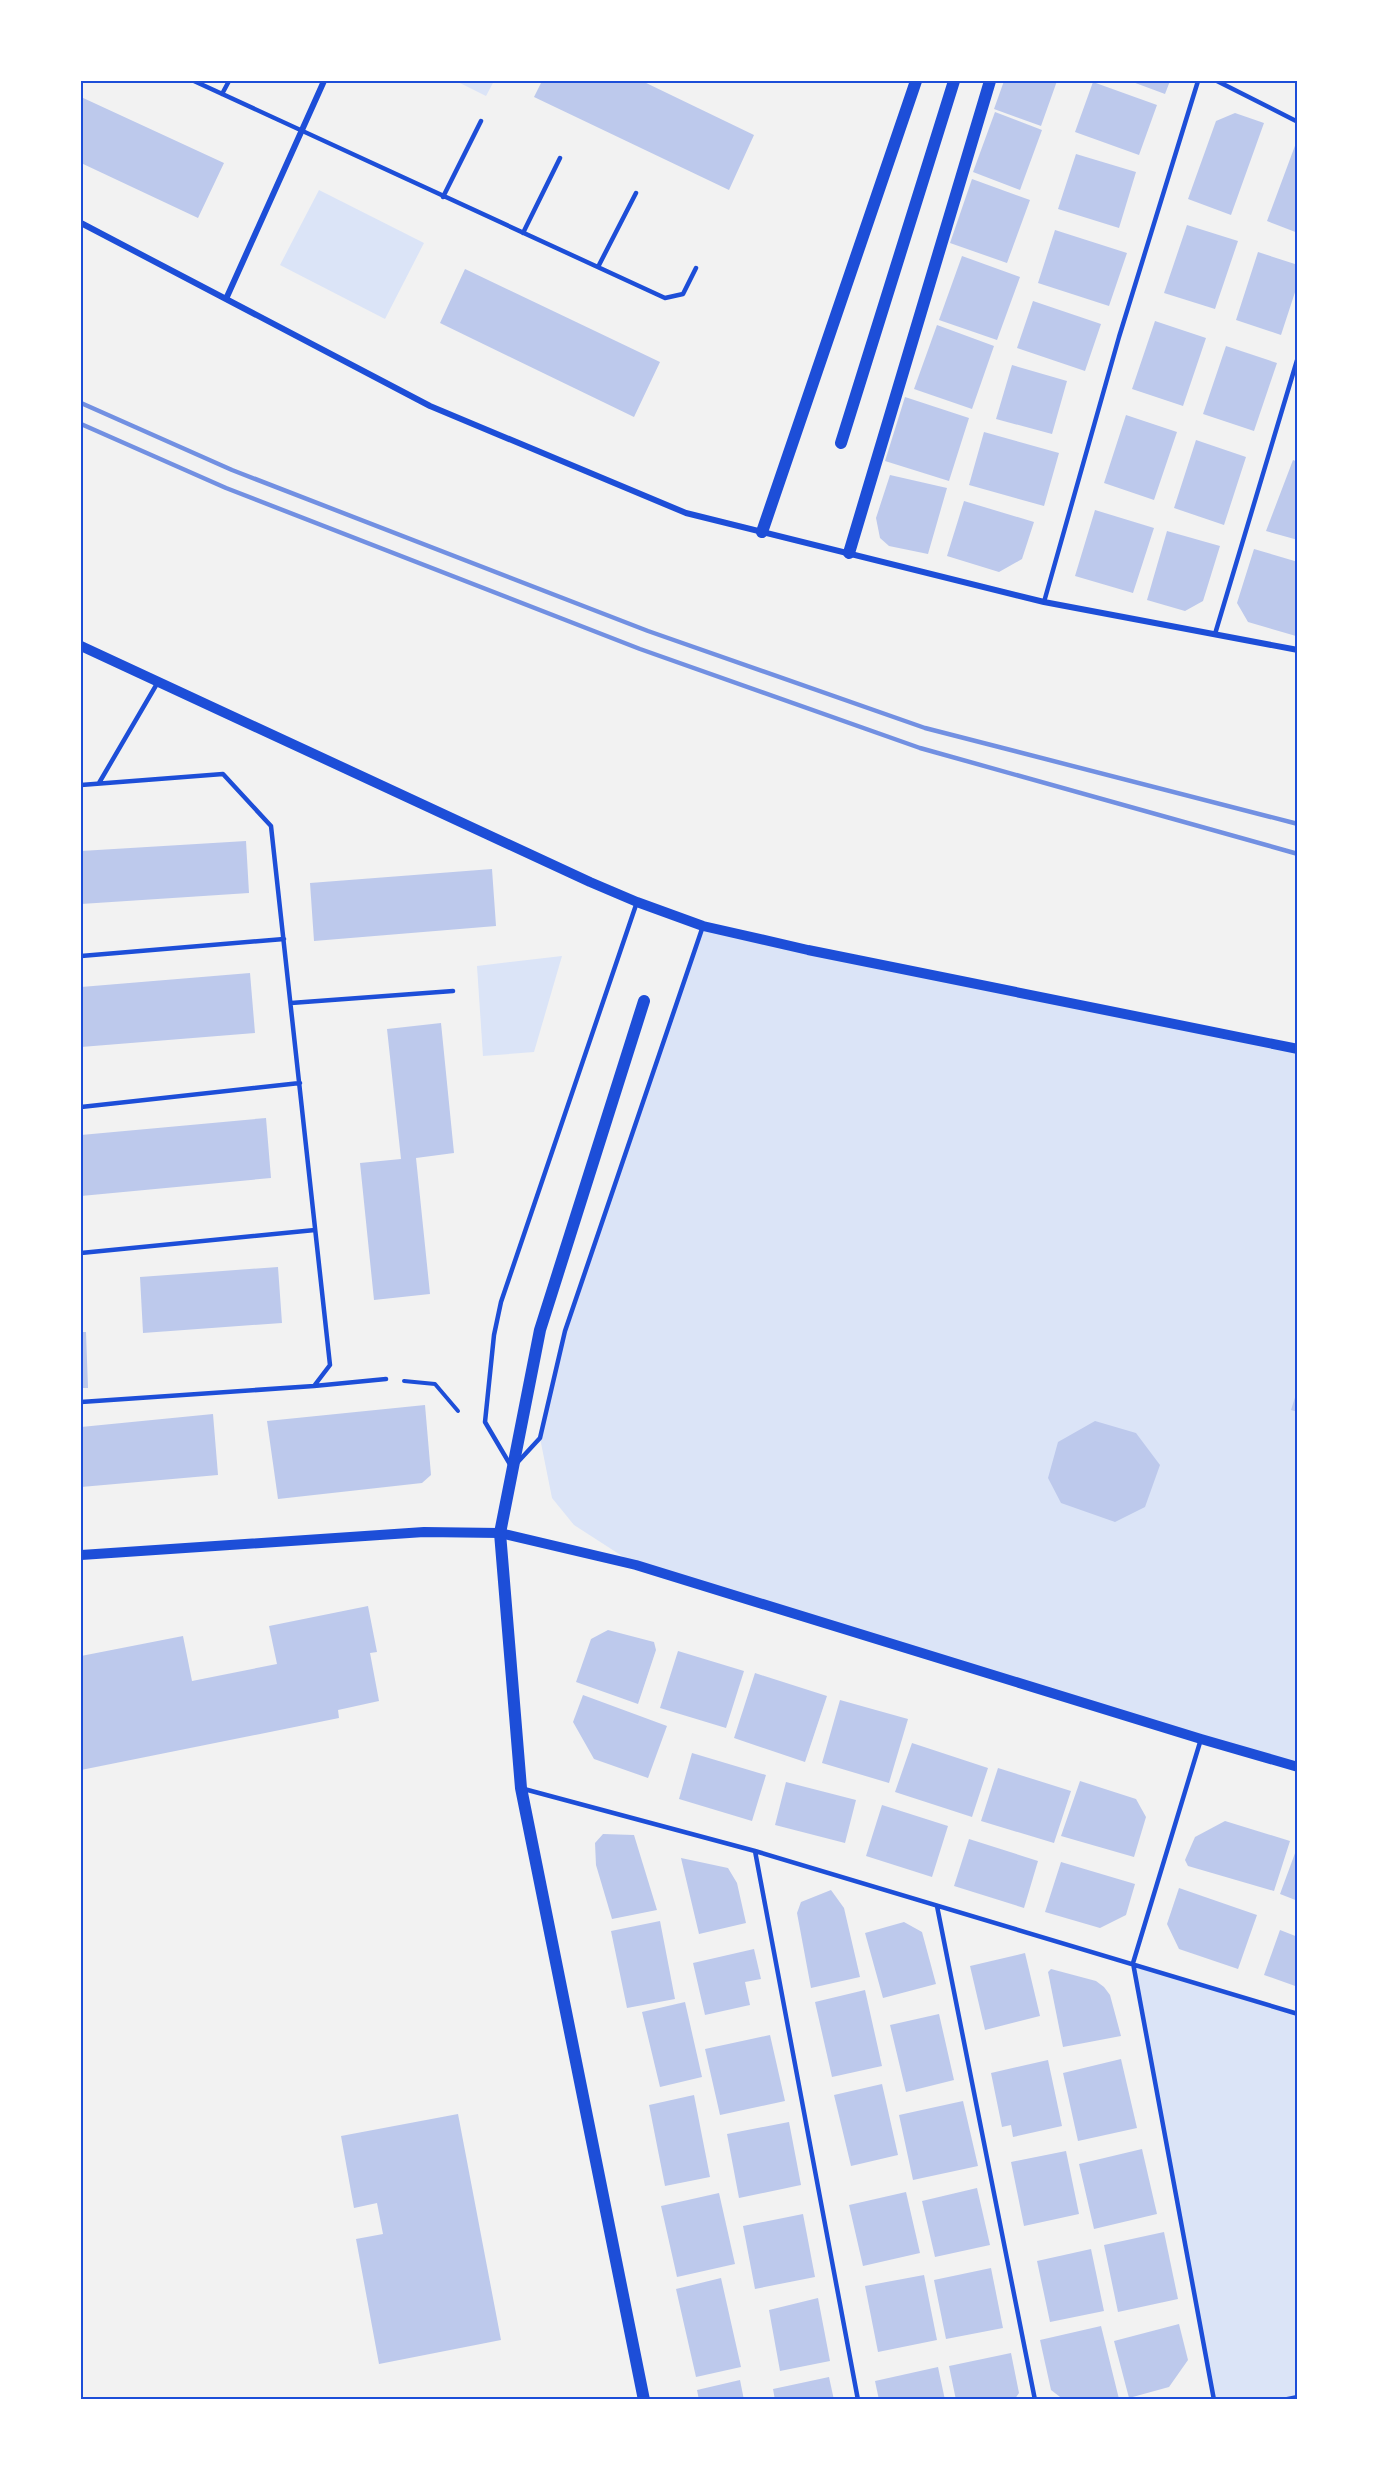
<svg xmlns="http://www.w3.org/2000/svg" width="1379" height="2481" font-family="'Exo 2',sans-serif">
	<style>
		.green { fill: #dbe4f7 }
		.building { fill: #bdc9ec }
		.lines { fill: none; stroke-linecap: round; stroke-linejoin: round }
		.path { stroke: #1d4ed8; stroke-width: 4 }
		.service { stroke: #1d4ed8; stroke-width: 4.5 }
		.minor { stroke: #1d4ed8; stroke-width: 6 }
		.tertiary { stroke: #1d4ed8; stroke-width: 10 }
		.secondary { stroke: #1d4ed8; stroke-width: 12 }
		.rail { stroke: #7290e2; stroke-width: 4.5 }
		.neatline { fill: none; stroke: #1d4ed8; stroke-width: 2 }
	</style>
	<rect width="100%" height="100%" fill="#f2f2f2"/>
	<path class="green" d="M456 81H494L486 96Z
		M319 190 424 243 385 319 280 265Z
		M703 926 1298 1049V1767L636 1565 574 1525 552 1498 540 1438 565 1331Z
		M562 956 534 1052 483 1056 477 966Z
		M1133 1964 1298 2014V2397L1283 2400H1214Z"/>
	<path class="building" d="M542 81H642L754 135 729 190 534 97Z
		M1004 81H1057L1041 126 994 109Z
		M1130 81H1170L1165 94Z
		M1093 82 1157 105 1139 155 1075 132Z
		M81 97 224 163 198 218 81 163Z
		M995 112 1042 130 1020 190 973 172Z
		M1235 113 1264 123 1231 215 1188 199 1216 121Z
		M1296 143 1298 144V233L1267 221Z
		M1076 154 1136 172 1119 228 1058 209Z
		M972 179 1030 200 1007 263 950 243Z
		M1187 225 1238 241 1215 309 1164 293Z
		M1055 230 1127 253 1109 306 1038 283Z
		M1258 252 1298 265V283L1281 335 1236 320Z
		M962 256 1020 277 997 340 939 320Z
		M465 269 660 362 634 417 440 323Z
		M1033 301 1101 324 1085 371 1017 348Z
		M1155 321 1206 338 1183 406 1132 389Z
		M937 325 994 346 972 409 914 389Z
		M1226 346 1277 363 1254 431 1203 414Z
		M1012 365 1067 381 1052 434 996 419Z
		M905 397 969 418 949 481 885 461Z
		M1126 415 1177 432 1154 500 1104 483Z
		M984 432 1059 453 1044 506 969 485Z
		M1196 440 1246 457 1224 525 1174 508Z
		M1293 460 1298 462V540L1266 531Z
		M890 475 947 488 928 554 889 546 880 538 876 518Z
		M964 501 1034 522 1022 559 999 572 947 556Z
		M1095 510 1154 528 1133 593 1075 576Z
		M1167 531 1220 546 1203 601 1185 611 1147 600Z
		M1254 549 1298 562 1296 636 1248 622 1237 603Z
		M246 841 249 893 81 904V851Z
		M492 869 496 926 314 941 310 883Z
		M250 973 255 1033 81 1047V987Z
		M441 1023 454 1153 416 1158 430 1294 374 1300 360 1163 401 1159 387 1029Z
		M266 1118 271 1178 81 1196V1135Z
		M278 1267 282 1323 143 1333 140 1277Z
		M81 1332H86L88 1388H81Z
		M1298 1388V1412L1291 1410Z
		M425 1405 431 1475 422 1483 278 1499 267 1421Z
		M213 1414 218 1475 81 1487V1427Z
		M1095 1421 1136 1433 1160 1465 1145 1507 1115 1522 1061 1503 1048 1478 1058 1442Z
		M368 1606 377 1652 370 1653 379 1701 338 1710 339 1718 81 1770V1656L183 1636 192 1681 277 1664 269 1626Z
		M608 1630 654 1642 656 1650 638 1704 576 1682 591 1639Z
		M678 1651 744 1671 726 1728 660 1708Z
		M755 1673 827 1696 805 1762 734 1738Z
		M583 1695 667 1726 648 1778 594 1759 573 1722Z
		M840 1700 908 1719 889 1783 822 1763Z
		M912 1743 988 1768 972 1817 895 1792Z
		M692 1753 766 1775 752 1821 679 1799Z
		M998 1768 1071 1791 1054 1843 981 1821Z
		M1080 1781 1136 1799 1146 1817 1134 1857 1061 1836Z
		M786 1782 856 1800 845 1843 775 1825Z
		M882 1805 948 1826 932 1877 866 1856Z
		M1225 1821 1290 1841 1274 1891 1188 1866 1185 1860 1195 1837Z
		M603 1834 634 1835 657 1910 612 1919 596 1865 595 1843Z
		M969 1839 1038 1861 1024 1908 954 1886Z
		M1298 1845V1901L1280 1894Z
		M681 1858 728 1868 737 1883 746 1923 699 1934Z
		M1061 1862 1135 1884 1126 1915 1100 1928 1045 1912Z
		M1179 1888 1257 1915 1238 1969 1179 1949 1167 1924Z
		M831 1890 844 1908 860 1977 811 1988 797 1913 801 1902Z
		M660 1921 675 1999 627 2008 611 1931Z
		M904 1922 922 1932 936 1984 883 1998 865 1933Z
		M1280 1930 1298 1937V1987L1264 1975Z
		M754 1949 761 1979 745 1982 750 2005 705 2015 693 1963Z
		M1025 1953 1040 2016 985 2030 970 1966Z
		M1051 1969 1096 1981 1104 1987 1110 1995 1121 2036 1063 2047 1048 1972Z
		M865 1990 882 2066 832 2077 815 2002Z
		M685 2002 702 2077 660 2087 642 2012Z
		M939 2014 954 2080 906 2092 890 2025Z
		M770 2035 785 2101 720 2115 705 2049Z
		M1121 2059 1137 2128 1078 2141 1063 2073Z
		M1048 2060 1062 2126 1013 2137 1011 2125 1002 2127 991 2073Z
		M882 2084 898 2155 851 2166 834 2095Z
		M694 2095 710 2177 665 2186 649 2105Z
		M963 2101 978 2166 913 2180 899 2115Z
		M458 2114 501 2340 379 2364 356 2239 383 2234 377 2203 354 2208 341 2136Z
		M789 2122 801 2185 739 2198 727 2134Z
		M1142 2149 1157 2214 1094 2229 1079 2164Z
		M1066 2151 1079 2214 1024 2226 1011 2162Z
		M977 2188 990 2245 935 2257 922 2201Z
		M906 2192 920 2253 863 2266 849 2205Z
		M719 2193 735 2264 677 2277 661 2206Z
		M803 2214 815 2277 755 2289 743 2226Z
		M1164 2232 1178 2299 1118 2312 1104 2245Z
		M1091 2249 1104 2311 1050 2322 1037 2261Z
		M991 2268 1003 2328 946 2339 934 2280Z
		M924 2275 937 2340 878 2352 865 2286Z
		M721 2278 741 2367 696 2377 676 2289Z
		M818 2298 830 2361 780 2371 769 2310Z
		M1179 2324 1188 2360 1169 2387 1129 2398 1114 2341Z
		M1101 2326 1119 2399 1064 2400 1051 2390 1040 2340Z
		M1011 2353 1019 2393 1014 2400H956L949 2366Z
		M938 2367 945 2400H879L875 2381Z
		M829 2377 834 2400H775L773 2389Z
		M740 2380 744 2400H699L697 2390Z"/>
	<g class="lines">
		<path class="path" d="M404 1381 435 1384 458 1411"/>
		<path class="service" d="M194 81 665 298 683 294 696 268
			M1217 81 1298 122
			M222 94 229 81
			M443 197 481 121
			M523 233 560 158
			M598 267 636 193
			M1044 602 1119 337 1198 81
			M1215 634 1298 357
			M99 783 158 682
			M81 785 223 774 271 826 330 1365 314 1386 81 1402
			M81 956 284 939
			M291 1003 453 991
			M81 1107 300 1083
			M81 1253 315 1230
			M314 1386 386 1379
			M516 1464 540 1438 565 1331 703 926
			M511 1466 485 1422 494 1335 501 1302 637 902
			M1201 1739 1133 1963 1214 2400
			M524 1789 755 1851 1298 2014
			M755 1851 858 2400
			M937 1906 1035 2400
			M1283 2400 1298 2397"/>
		<path class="minor" d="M81 223 430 406 686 513 1044 602 1298 650
			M226 299 324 81"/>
		<path class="tertiary" d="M81 646 590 882 637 902 703 926 808 950 1298 1049
			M81 1555 424 1532 500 1533 636 1565 1201 1739 1298 1767"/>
		<path class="secondary" d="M841 443 954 81
			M762 532 916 81
			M849 553 990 81
			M644 2400 521 1788 500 1533 540 1330 644 1001"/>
		<path class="rail" d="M81 403 232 470 648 631 925 728 1298 824
			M81 424 226 488 640 649 920 748 1298 854"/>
	</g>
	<rect width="1379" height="2481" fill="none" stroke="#ffffff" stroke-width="165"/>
	<rect x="82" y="82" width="1214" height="2316" class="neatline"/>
</svg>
